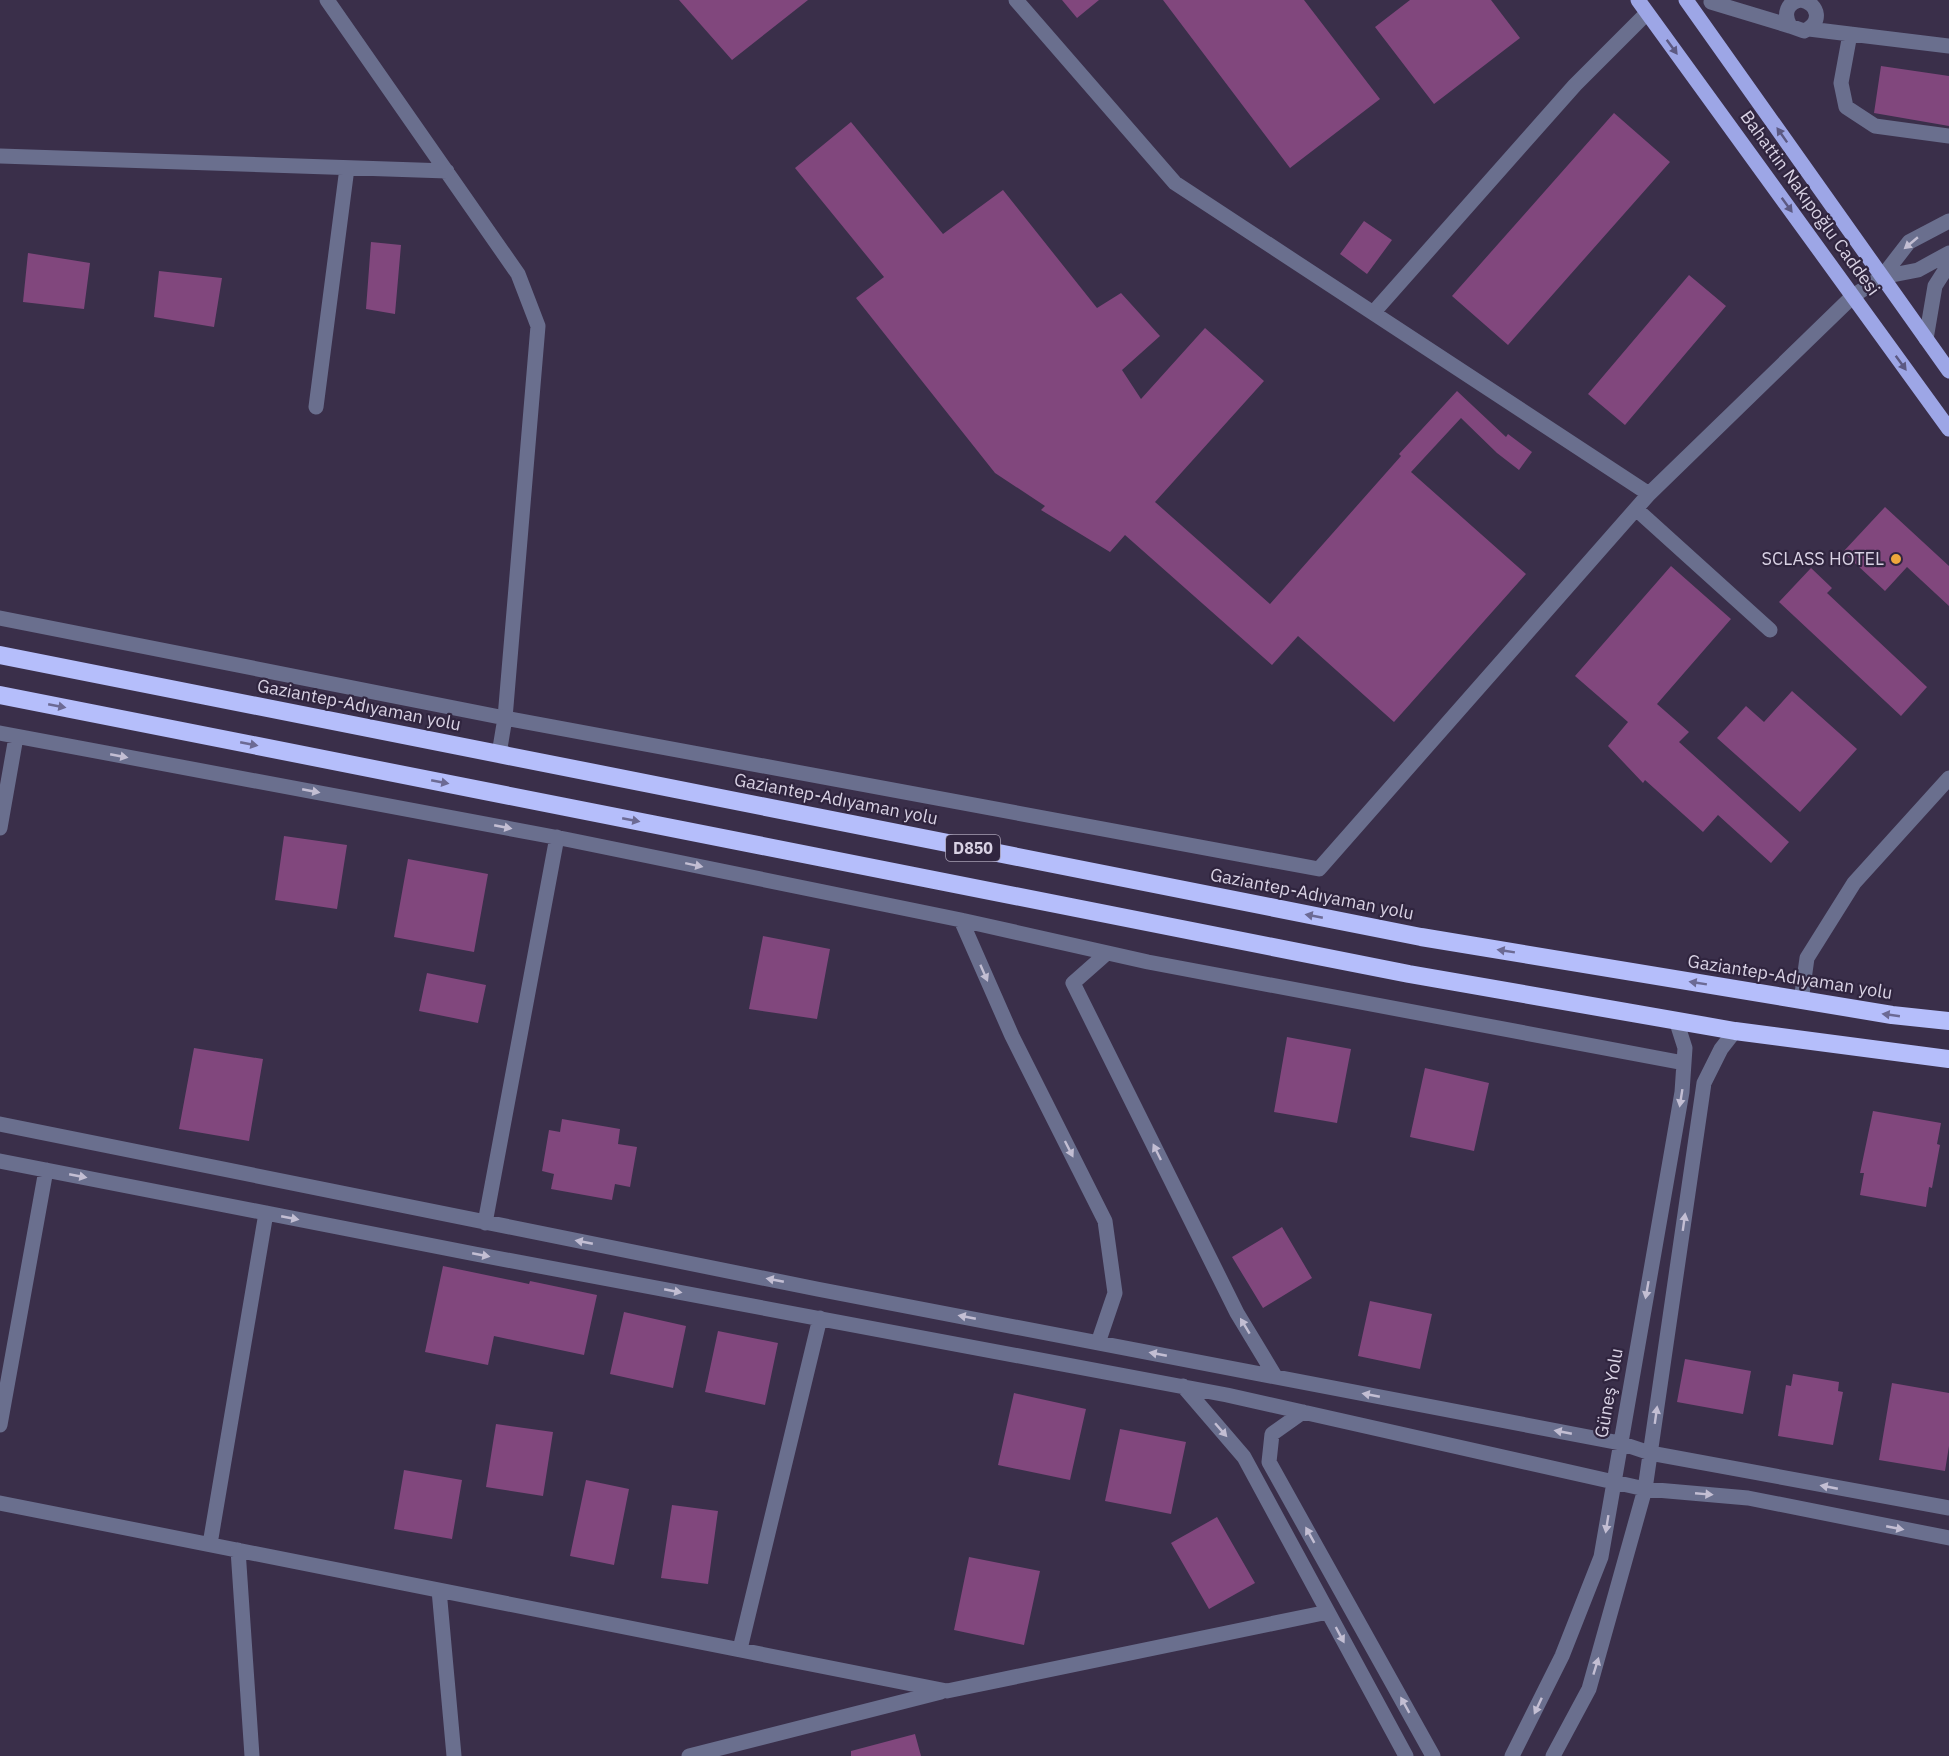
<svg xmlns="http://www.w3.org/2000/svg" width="1949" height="1756" font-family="'IBM Plex Sans',sans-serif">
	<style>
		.building { fill: #81477d }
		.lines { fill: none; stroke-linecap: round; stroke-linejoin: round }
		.minor { stroke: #6a6f8e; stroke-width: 15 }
		.major { stroke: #9da6e6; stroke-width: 15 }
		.highway { stroke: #b5befb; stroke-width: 18 }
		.oneway { fill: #5c5982 }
		.oneway2 { fill: #c3bed3 }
		.oneway3 { fill: #6c6a94 }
		.poi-dot { fill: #eea73c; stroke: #30253f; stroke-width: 2 }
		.labels { text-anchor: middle; stroke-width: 4.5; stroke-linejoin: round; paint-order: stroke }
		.shield { fill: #30253f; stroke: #a69eb2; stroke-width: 1.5 }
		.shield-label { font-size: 16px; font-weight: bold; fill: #d9d2e4 }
		.street-label { font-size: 18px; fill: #d9d2e4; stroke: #30253f }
		.poi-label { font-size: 18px; fill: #d9d2e4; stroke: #30253f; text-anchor: end }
	</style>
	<rect width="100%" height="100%" fill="#3a2f4a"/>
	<path class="building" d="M679 0H808L732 60Z
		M1062 0H1099L1077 18Z
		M1163 0H1304L1380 99 1290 168Z
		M1410 0H1491L1520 38 1434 104 1375 27Z
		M1881 66 1949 76V126L1874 113Z
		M1614 113 1670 162 1508 345 1452 296Z
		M851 122 943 234 1003 190 1097 308 1121 293 1160 336 1122 370 1141 399 1205 328 1264 381 1155 502 1270 604 1401 456 1399 454 1457 391 1506 437 1508 434 1532 452 1519 470 1497 453 1461 418 1411 472 1526 574 1394 722 1298 636 1272 665 1125 535 1110 552 1041 510 1045 506 995 473 856 298 884 277 795 168Z
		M1364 221 1392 240 1367 274 1340 254Z
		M371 242 401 245 395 314 366 309Z
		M28 253 90 263 84 309 23 302Z
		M159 271 222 278 214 327 154 317Z
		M1689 275 1726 306 1625 425 1588 394Z
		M1885 507 1949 566V606L1907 567 1885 591 1843 552Z
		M1671 566 1731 619 1657 704 1689 732 1679 742 1789 842 1771 863 1718 815 1703 832 1645 780 1643 783 1608 746 1628 722 1575 676Z
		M1811 568 1832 588 1827 593 1927 687 1901 716 1779 602Z
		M1792 691 1857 749 1800 812 1717 738 1746 706 1764 722Z
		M284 836 347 845 337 909 275 900Z
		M408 859 488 874 474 952 394 937Z
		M763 936 830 949 817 1019 749 1009Z
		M427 973 486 985 478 1023 419 1011Z
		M1287 1037 1351 1049 1337 1123 1274 1112Z
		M194 1048 263 1059 249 1141 179 1129Z
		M1425 1068 1489 1083 1474 1151 1410 1137Z
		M1873 1111 1941 1123 1937 1144 1940 1145 1932 1188 1929 1187 1926 1207 1860 1195 1864 1173H1860Z
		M562 1119 620 1129 618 1144 637 1147 630 1187 615 1184 612 1200 551 1189 554 1174 542 1171 549 1130 560 1132Z
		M1282 1227 1312 1278 1263 1308 1232 1257Z
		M443 1266 529 1284 530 1281 597 1295 584 1355 494 1336 488 1365 425 1352Z
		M1370 1301 1432 1314 1420 1369 1358 1356Z
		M624 1312 686 1326 673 1388 610 1374Z
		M718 1331 778 1343 765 1405 705 1392Z
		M1685 1359 1751 1371 1743 1414 1677 1402Z
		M1793 1374 1839 1382 1838 1391 1843 1392 1833 1445 1778 1436 1786 1385 1791 1386Z
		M1892 1383 1949 1393V1446L1945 1471 1879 1460Z
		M1014 1393 1086 1409 1070 1480 998 1465Z
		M496 1424 553 1432 543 1496 486 1487Z
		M1120 1429 1186 1442 1171 1514 1105 1501Z
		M404 1470 462 1480 452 1539 394 1529Z
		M586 1480 629 1489 614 1565 570 1556Z
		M672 1505 718 1511 708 1584 661 1578Z
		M1217 1517 1255 1583 1209 1609 1171 1543Z
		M969 1557 1040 1571 1024 1645 954 1630Z
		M915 1734 921 1756H851V1751Z"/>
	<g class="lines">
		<path class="minor" d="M327 0 518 274 538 326 505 718 499 754
			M1016 0 1175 183 1649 494 1853 296 1882 277 1909 242 1949 221
			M1712 0 1711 2 1790 26
			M1801 0C1820 4 1822 24 1804 31L1790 26C1783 14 1787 2 1801 0
			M1809 29 1949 46
			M1850 34 1841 83 1846 107 1875 126 1949 136
			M0 156 447 171
			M1882 277 1918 270 1949 253
			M1373 313 1575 85 1647 13
			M1926 339 1935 286 1949 264
			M316 407 347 168
			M1636 509 1770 630
			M0 618 505 718 1319 869 1649 494
			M0 733 565 839 961 920 1148 962 1684 1063
			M0 828 16 737
			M961 920 1012 1036 1105 1221 1115 1293 1098 1343
			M1107 953 1073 983 1237 1313 1275 1376
			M1801 1001 1807 958 1854 883 1949 778
			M0 1124 817 1289 1620 1443 1650 1453 1949 1508
			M0 1161 475 1254 1227 1395 1645 1489 1748 1498 1949 1538
			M485 1223 557 837
			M1183 1386 1244 1457 1406 1756
			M1303 1412 1272 1434 1269 1462 1433 1756
			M0 1425 46 1170
			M0 1503 947 1691 1328 1612
			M210 1544 266 1213
			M238 1550 252 1756
			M439 1590 454 1756
			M740 1649 820 1318
			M689 1756 941 1692
			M1512 1756 1562 1656 1601 1557 1682 1092 1685 1048 1676 1020
			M1553 1756 1589 1689 1645 1489 1704 1083 1721 1049 1735 1031"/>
		<path class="major" d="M1638 0 1949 429
			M1686 0 1949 371"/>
		<path class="highway" d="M0 655 1421 937 1892 1015 1949 1021
			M0 695 1409 974 1735 1031 1949 1059"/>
	</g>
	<defs><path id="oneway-solid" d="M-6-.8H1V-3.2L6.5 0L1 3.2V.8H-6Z" transform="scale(1.5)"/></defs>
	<g class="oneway">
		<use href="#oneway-solid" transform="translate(1672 47) rotate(54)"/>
		<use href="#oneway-solid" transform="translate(1782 135) rotate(-125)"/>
		<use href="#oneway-solid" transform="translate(1787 205) rotate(54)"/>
		<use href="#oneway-solid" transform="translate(1901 363) rotate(54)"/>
	</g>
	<g class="oneway2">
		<use href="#oneway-solid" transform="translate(1911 243) rotate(140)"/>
		<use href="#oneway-solid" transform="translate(119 756) rotate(11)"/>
		<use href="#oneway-solid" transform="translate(311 791) rotate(11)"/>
		<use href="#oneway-solid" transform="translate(503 827) rotate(11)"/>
		<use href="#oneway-solid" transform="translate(694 865) rotate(12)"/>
		<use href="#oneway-solid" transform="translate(984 973) rotate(66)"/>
		<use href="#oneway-solid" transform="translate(1681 1098) rotate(99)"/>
		<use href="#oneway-solid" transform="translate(1069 1149) rotate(63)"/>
		<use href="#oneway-solid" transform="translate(1157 1152) rotate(-116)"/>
		<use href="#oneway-solid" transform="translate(78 1176) rotate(11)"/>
		<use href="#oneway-solid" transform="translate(290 1218) rotate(11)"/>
		<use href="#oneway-solid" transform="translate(1684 1222) rotate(-82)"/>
		<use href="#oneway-solid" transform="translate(584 1242) rotate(-169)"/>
		<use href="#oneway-solid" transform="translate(481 1255) rotate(11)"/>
		<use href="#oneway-solid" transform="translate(775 1280) rotate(-169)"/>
		<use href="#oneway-solid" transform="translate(1647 1290) rotate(100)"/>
		<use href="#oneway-solid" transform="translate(673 1291) rotate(11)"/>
		<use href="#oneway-solid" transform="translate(967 1317) rotate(-169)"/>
		<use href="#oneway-solid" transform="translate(1245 1326) rotate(-121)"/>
		<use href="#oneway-solid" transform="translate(1158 1354) rotate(-169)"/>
		<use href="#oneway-solid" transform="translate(1371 1395) rotate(-169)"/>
		<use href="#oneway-solid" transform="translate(1656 1415) rotate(-82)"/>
		<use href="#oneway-solid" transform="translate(1221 1430) rotate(49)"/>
		<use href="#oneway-solid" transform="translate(1563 1432) rotate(-169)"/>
		<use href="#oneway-solid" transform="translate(1829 1487) rotate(-169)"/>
		<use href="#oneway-solid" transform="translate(1704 1494) rotate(5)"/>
		<use href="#oneway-solid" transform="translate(1607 1524) rotate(99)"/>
		<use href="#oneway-solid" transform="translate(1895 1528) rotate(11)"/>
		<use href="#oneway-solid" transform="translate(1310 1535) rotate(-119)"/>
		<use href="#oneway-solid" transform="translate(1340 1635) rotate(62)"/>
		<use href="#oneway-solid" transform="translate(1596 1666) rotate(-73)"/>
		<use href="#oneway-solid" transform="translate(1405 1705) rotate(-119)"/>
		<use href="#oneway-solid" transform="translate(1538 1706) rotate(115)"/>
	</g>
	<g class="oneway3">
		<use href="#oneway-solid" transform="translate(57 706) rotate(11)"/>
		<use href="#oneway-solid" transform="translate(249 744) rotate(11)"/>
		<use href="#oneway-solid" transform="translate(440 782) rotate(11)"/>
		<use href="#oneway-solid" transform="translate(631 820) rotate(11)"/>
		<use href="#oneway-solid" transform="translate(1314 916) rotate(-169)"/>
		<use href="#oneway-solid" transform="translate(1506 951) rotate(-171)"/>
		<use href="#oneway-solid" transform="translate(1698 983) rotate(-171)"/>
		<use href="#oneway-solid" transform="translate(1891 1015) rotate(-172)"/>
	</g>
	<circle class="poi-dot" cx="1896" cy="559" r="6"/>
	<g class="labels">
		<rect class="shield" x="946" y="835" width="54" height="26" rx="4.5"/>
		<g class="shield-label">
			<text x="973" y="854">D850</text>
		</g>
		<g class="street-label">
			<text transform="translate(1810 203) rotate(54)" y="6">Bahattin Nakıpoğlu Caddesi</text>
			<text transform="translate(359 705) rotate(11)" y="6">Gaziantep-Adıyaman yolu</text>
			<text transform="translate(836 799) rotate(11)" y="6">Gaziantep-Adıyaman yolu</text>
			<text transform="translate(1312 894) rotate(11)" y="6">Gaziantep-Adıyaman yolu</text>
			<text transform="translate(1790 977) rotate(9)" y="6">Gaziantep-Adıyaman yolu</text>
			<text transform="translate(1609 1393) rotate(-80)" y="6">Güneş Yolu</text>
		</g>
		<g class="poi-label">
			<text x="1884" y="565">SCLASS HOTEL</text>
		</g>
	</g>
</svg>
